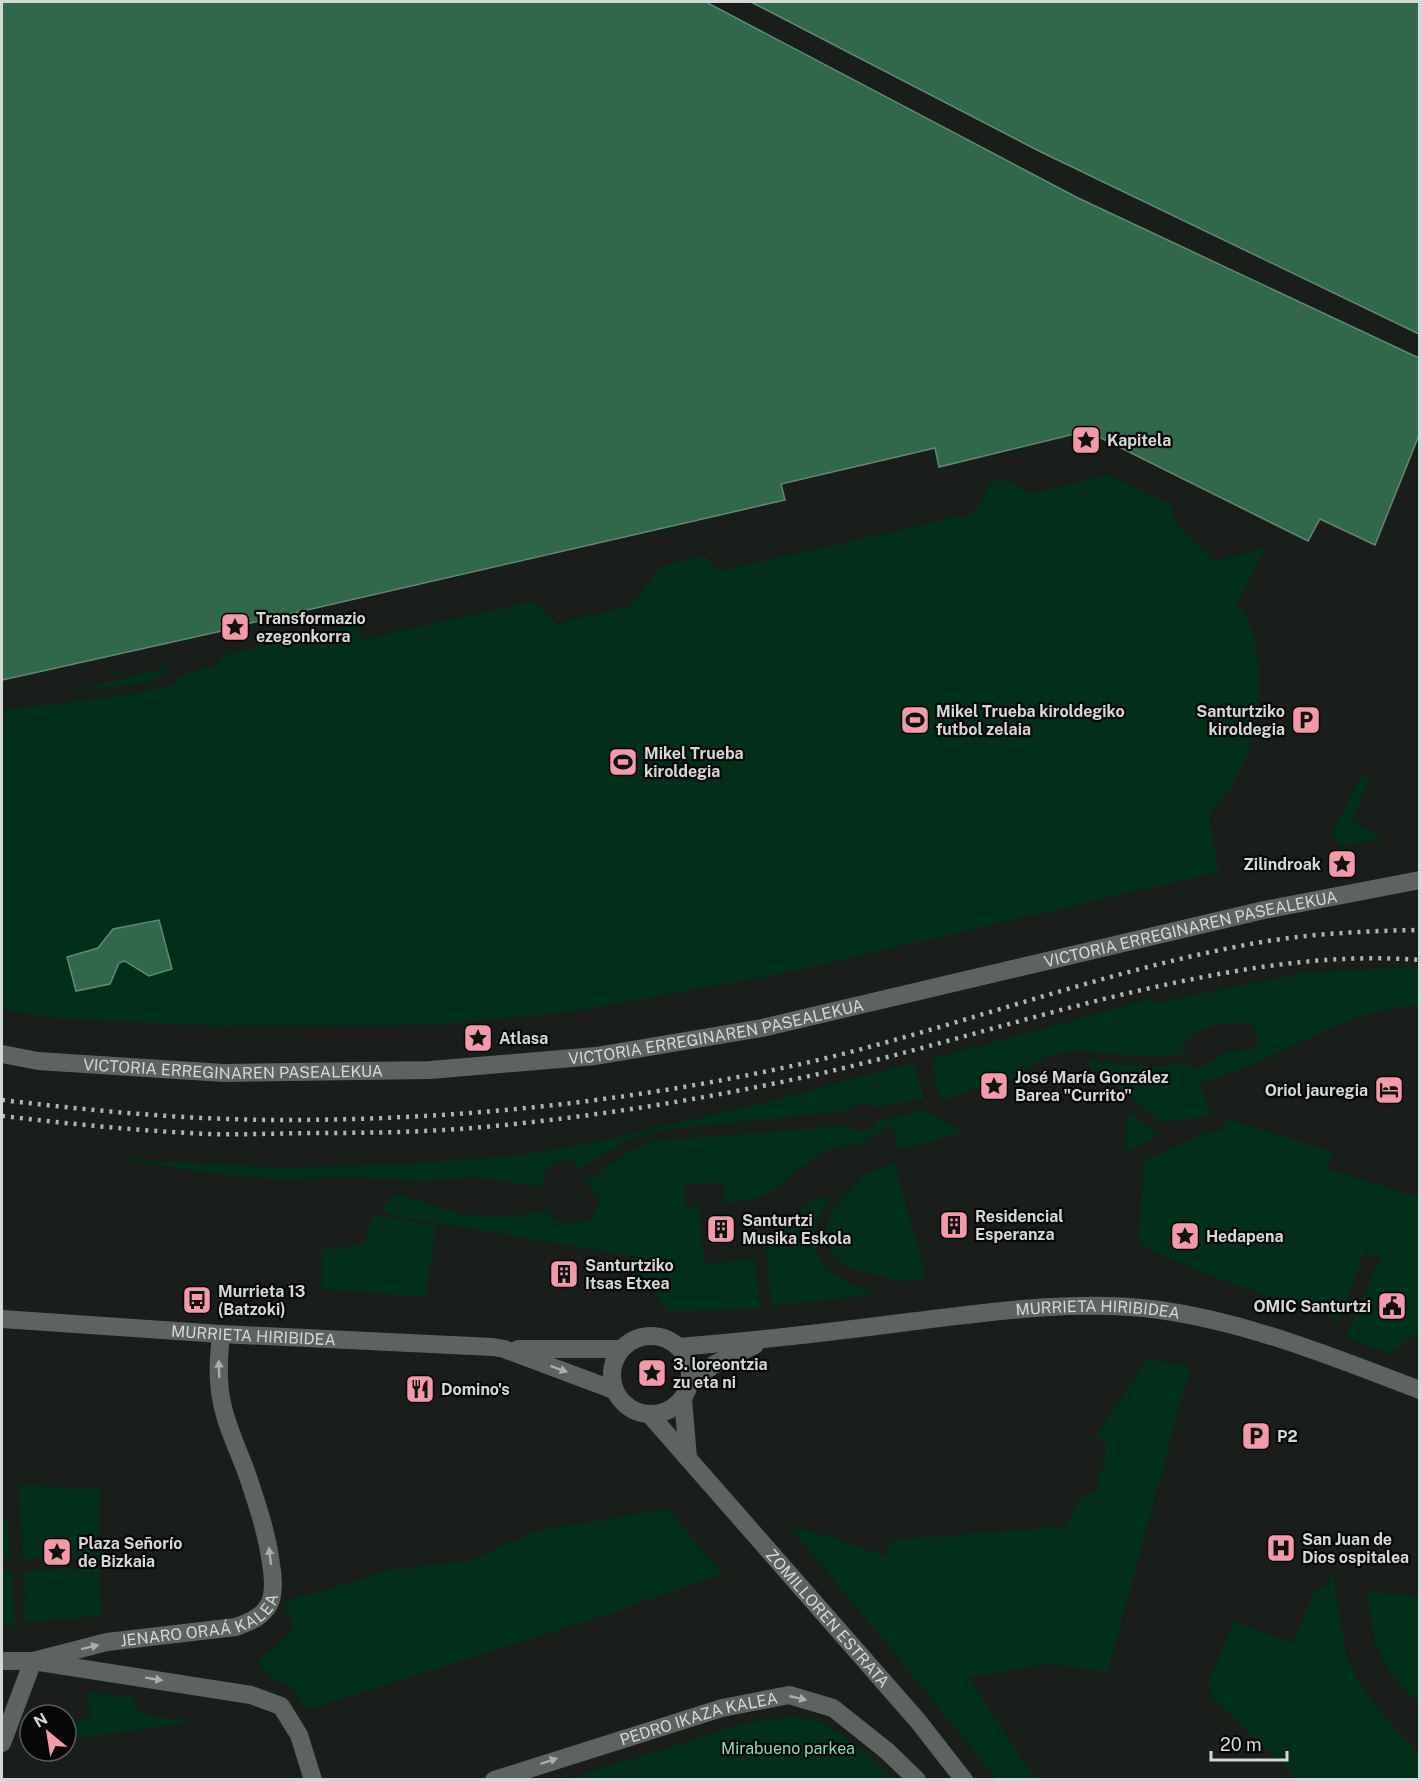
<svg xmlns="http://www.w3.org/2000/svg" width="1421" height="1781" font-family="'Public Sans',sans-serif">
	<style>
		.green { fill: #012f1a }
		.water { fill: #31674a; stroke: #628974; stroke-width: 1.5 }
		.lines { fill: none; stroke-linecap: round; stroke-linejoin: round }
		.minor { stroke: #5d635f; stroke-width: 18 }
		.rail { stroke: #b2b5b3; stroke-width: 4.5; stroke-dasharray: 3 6; stroke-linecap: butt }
		.oneway { fill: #abafac }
		.labels { text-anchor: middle; stroke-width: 4.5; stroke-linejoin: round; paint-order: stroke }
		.poi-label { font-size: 16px; font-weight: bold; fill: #d5d8d6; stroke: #060706; text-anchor: start }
		.street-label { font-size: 16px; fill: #d5d8d6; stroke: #060706 }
		.park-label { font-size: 16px; fill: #8bdeae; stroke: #060706 }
	</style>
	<rect width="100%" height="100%" fill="#191e1b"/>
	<path class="green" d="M1109 475 1172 505 1174 521 1215 561 1266 548 1235 608 1244 610C1267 663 1264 726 1237 777 1231 790 1219 802 1209 814L1219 872 780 974 574 1011 465 1022 424 1025 220 1026 55 1018 2 1009V710L128 695 172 685 180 675 216 665 224 655 359 625 362 640 534 601 557 624 632 605 660 567 705 556 717 572 975 513 991 482 1004 479 1031 494Z
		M171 667 153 681 62 693Z
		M1362 776 1369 779 1352 820 1382 839 1340 846 1332 833Z
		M1400 968 1419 970V1006C1362 1005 1307 1041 1256 1063 1238 1071 1219 1077 1200 1084L1210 1116 1161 1122 1084 1061 1152 1067 1186 1064 1190 1070C1204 1070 1212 1058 1224 1054 1240 1049 1242 1056 1260 1043L1255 1028 1250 1023C1228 1023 1183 1024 1182 1054L1150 1057 1077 1051 1059 1053 1046 1057 999 1087 995 1081 940 1102 932 1059 1151 999 1155 1004 1302 973Z
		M913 1063 924 1099 874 1107 868 1103 852 1106 847 1111 672 1129 628 1139 580 1169 569 1158 549 1164 541 1187 475 1177 429 1181 345 1177 279 1179 209 1173 116 1159 283 1168 391 1165 507 1157 584 1145 752 1106Z
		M925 1111 963 1132 901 1150 894 1144 899 1135 887 1125 877 1136 872 1135 864 1144C847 1145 829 1147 815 1157 799 1168 787 1183 770 1192 757 1200 741 1202 725 1203L723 1182 684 1186 686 1207 699 1206 704 1264 754 1259 761 1309 669 1311 653 1291 631 1290 636 1257 389 1215 381 1209 393 1197 404 1196 464 1215 509 1217 546 1211 562 1225 591 1220 601 1201 586 1182 624 1155 653 1141 849 1126 855 1131 872 1129 876 1121Z
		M1127 1112 1160 1134 1126 1153Z
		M1226 1119 1334 1152 1326 1169 1419 1197V1330L1390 1354 1346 1336 1382 1256 1364 1253 1339 1320 1208 1275 1138 1244 1145 1159 1181 1145 1199 1135 1223 1130Z
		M895 1164 926 1278 904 1282 850 1268 838 1262 832 1254 825 1231 832 1210 865 1174Z
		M821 1198H830C825 1206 818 1215 816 1223 807 1269 843 1281 878 1294L772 1306 765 1240 806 1204Z
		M373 1215 436 1226 426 1297 322 1289V1250L364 1244Z
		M1148 1358 1190 1368 1108 1672 1044 1664 969 1678 1035 1779H997L791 1527 821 1534 885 1556 893 1540 1065 1527 1083 1493 1098 1491V1474L1103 1472 1102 1462 1106 1461 1105 1439 1095 1438Z
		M19 1485 100 1489 99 1558 24 1559 21 1542 26 1537 21 1532Z
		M670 1509 684 1530 724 1574 624 1608 625 1609 307 1710 298 1695 287 1684 272 1680 258 1661 294 1629 284 1602 391 1570 470 1561 532 1532Z
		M8 1517 10 1558 2 1559V1518Z
		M99 1568 101 1616 25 1622 24 1571Z
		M12 1570 15 1624 2 1625V1571Z
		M1332 1573 1347 1658 1360 1684 1397 1732 1419 1753V1779H1298L1210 1696 1214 1687 1208 1684 1234 1621 1293 1644 1314 1591 1326 1586Z
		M1367 1592 1419 1597V1703L1390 1672 1375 1643Z
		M87 1693 132 1697 139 1714 191 1722 66 1740V1723L92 1719Z
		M796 1716 821 1722 860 1747 893 1779H570L745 1723Z"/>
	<path class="water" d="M2 2H706L1076 197 1419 358V435L1375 545 1320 519 1308 541 1087 431 939 467 935 448 781 484 785 500 246 624 244 616 221 623 222 631 2 680Z
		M751 2H1419V334L1039 151Z
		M159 920 172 969 149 976 125 961 119 963 110 984 76 991 67 957 98 948 113 929Z"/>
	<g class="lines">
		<g class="minor">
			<path id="s1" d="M2 1054 38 1061 224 1073 430 1070 596 1056 762 1028 1264 910 1420 880"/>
			<path id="s2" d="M2 1319 221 1334 493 1347 504 1349 614 1390"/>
			<circle cx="651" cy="1375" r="39"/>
			<path id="s3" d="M678 1347C755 1341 831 1332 908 1322 990 1312 1077 1299 1160 1310 1251 1323 1335 1358 1420 1390"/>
			<path d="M518 1349H621"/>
			<path d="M690 1381 715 1364 755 1345"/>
			<path d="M683 1399 688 1458"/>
			<path id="s4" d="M650 1415 918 1721 964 1780"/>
			<path d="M2 1661H33L251 1695 281 1706 299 1735 313 1780"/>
			<path id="s5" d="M33 1661 107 1642 236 1627C250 1622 265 1616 271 1600 274 1589 273 1575 271 1564 267 1532 256 1501 246 1471 237 1447 225 1423 221 1398 217 1377 219 1354 221 1334"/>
			<path d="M2 1743 33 1661"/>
			<path id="s6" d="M494 1780 722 1708 789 1695 833 1708 887 1751 917 1780"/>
		</g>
		<path class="rail" d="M2 1100C95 1111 189 1120 283 1120 461 1120 640 1101 814 1061 957 1027 1095 974 1240 946 1299 934 1360 931 1420 930
			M2 1116C71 1124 140 1131 210 1134 246 1135 282 1133 318 1133 374 1133 429 1132 484 1127 592 1117 699 1100 805 1077 923 1051 1037 1013 1155 987 1241 968 1331 953 1420 960"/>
	</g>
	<defs><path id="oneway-solid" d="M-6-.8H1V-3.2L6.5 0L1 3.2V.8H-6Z" transform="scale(1.5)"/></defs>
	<g class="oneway">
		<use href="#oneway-solid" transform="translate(219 1369) rotate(-92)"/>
		<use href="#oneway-solid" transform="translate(559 1369) rotate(20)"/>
		<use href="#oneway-solid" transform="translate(270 1556) rotate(-97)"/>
		<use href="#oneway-solid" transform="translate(90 1647) rotate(-14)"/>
		<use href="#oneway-solid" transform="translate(154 1679) rotate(9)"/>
		<use href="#oneway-solid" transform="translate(798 1698) rotate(13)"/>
		<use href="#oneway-solid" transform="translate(549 1761) rotate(-18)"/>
	</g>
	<defs>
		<g id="sight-square" transform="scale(1.5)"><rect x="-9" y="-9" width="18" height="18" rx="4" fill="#f39aaa" stroke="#060706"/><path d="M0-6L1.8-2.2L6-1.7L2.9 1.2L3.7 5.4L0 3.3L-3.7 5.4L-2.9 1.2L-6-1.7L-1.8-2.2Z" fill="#111"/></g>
		<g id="stadium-square" transform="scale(1.5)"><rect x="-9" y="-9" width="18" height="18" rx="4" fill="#f39aaa" stroke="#060706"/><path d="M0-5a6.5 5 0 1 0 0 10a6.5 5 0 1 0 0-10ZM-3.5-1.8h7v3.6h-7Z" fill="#111"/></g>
		<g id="parking-square" transform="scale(1.5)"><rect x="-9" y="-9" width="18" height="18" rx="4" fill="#f39aaa" stroke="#060706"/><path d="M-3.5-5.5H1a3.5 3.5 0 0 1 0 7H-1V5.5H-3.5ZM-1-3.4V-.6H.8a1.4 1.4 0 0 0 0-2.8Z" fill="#111"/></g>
		<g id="hotel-square" transform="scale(1.5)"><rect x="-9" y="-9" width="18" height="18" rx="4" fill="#f39aaa" stroke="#060706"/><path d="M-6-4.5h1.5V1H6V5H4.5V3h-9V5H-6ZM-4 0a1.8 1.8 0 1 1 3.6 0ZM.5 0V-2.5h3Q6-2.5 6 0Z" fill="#111"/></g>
		<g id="building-square" transform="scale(1.5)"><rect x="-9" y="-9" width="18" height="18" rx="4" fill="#f39aaa" stroke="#060706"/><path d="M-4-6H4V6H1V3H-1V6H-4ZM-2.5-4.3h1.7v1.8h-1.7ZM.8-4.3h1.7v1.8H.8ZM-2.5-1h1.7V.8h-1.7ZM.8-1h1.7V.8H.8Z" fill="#111"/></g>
		<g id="bus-square" transform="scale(1.5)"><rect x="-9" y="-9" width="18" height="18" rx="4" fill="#f39aaa" stroke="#060706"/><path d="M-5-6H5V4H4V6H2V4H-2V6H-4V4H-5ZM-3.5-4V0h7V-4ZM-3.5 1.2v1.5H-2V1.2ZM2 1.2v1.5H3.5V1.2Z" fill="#111"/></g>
		<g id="civic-square" transform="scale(1.5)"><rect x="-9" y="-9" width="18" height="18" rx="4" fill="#f39aaa" stroke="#060706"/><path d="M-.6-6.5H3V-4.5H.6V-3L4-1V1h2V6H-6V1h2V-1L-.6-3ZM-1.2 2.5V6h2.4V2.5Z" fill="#111"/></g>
		<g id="restaurant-square" transform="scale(1.5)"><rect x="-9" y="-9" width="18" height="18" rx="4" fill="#f39aaa" stroke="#060706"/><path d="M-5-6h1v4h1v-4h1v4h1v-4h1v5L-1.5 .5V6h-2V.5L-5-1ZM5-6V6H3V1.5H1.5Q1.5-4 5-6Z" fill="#111"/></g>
		<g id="hospital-square" transform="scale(1.5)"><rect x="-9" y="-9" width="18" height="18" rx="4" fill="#f39aaa" stroke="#060706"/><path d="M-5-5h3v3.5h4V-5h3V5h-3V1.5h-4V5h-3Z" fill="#111"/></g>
	</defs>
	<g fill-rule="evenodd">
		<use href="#sight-square" x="1086" y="440"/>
		<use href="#sight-square" x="235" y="627"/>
		<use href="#stadium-square" x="915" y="720"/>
		<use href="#parking-square" x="1306" y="720"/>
		<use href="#stadium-square" x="623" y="762"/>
		<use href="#sight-square" x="1342" y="864"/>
		<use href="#sight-square" x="478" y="1038"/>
		<use href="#sight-square" x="994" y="1086"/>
		<use href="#hotel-square" x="1389" y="1090"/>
		<use href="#building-square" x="954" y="1225"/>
		<use href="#building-square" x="721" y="1229"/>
		<use href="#sight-square" x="1185" y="1236"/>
		<use href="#building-square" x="564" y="1274"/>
		<use href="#bus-square" x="197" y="1300"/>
		<use href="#civic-square" x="1392" y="1306"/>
		<use href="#sight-square" x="652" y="1373"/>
		<use href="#restaurant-square" x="420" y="1389"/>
		<use href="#parking-square" x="1256" y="1436"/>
		<use href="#hospital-square" x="1281" y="1548"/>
		<use href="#sight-square" x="57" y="1552"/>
	</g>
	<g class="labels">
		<g class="poi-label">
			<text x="1107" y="446">Kapitela</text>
			<text x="256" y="624">Transformazio<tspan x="256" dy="18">ezegonkorra</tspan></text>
			<text x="936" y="717">Mikel Trueba kiroldegiko<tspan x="936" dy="18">futbol zelaia</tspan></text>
			<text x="1285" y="717" text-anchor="end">Santurtziko<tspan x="1285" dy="18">kiroldegia</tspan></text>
			<text x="644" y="759">Mikel Trueba<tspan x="644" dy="18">kiroldegia</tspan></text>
			<text x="1321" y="870" text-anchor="end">Zilindroak</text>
			<text x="499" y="1044">Atlasa</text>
			<text x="1015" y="1083">José María González<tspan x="1015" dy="18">Barea "Currito"</tspan></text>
			<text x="1368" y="1096" text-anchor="end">Oriol jauregia</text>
			<text x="975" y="1222">Residencial<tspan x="975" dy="18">Esperanza</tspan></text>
			<text x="742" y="1226">Santurtzi<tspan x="742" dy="18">Musika Eskola</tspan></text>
			<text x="1206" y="1242">Hedapena</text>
			<text x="585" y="1271">Santurtziko<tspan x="585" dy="18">Itsas Etxea</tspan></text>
			<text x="218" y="1297">Murrieta 13<tspan x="218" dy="18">(Batzoki)</tspan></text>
			<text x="1371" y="1312" text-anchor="end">OMIC Santurtzi</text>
			<text x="673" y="1370">3. loreontzia<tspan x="673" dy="18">zu eta ni</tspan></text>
			<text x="441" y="1395">Domino's</text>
			<text x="1277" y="1442">P2</text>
			<text x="1302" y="1545">San Juan de<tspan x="1302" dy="18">Dios ospitalea</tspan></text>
			<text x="78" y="1549">Plaza Señorío<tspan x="78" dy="18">de Bizkaia</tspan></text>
		</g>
		<g class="street-label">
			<text dy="6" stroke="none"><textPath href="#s1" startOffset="1204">VICTORIA ERREGINAREN PASEALEKUA</textPath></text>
			<text dy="6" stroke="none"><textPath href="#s1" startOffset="718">VICTORIA ERREGINAREN PASEALEKUA</textPath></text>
			<text dy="6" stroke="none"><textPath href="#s1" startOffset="232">VICTORIA ERREGINAREN PASEALEKUA</textPath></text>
			<text dy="6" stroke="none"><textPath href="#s3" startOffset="422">MURRIETA HIRIBIDEA</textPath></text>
			<text dy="6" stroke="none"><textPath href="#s2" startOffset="252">MURRIETA HIRIBIDEA</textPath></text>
			<text dy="6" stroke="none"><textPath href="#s5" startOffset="174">JENARO ORAÁ KALEA</textPath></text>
			<text dy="6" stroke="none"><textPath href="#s4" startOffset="270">ZOMILLOREN ESTRATA</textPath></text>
			<text dy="6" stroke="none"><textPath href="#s6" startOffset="214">PEDRO IKAZA KALEA</textPath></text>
		</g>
		<g class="park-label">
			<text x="788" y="1754">Mirabueno parkea</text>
		</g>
	</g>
	<rect width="1421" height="1781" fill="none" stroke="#d5d8d6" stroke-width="6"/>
	<g transform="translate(48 1733) rotate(330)"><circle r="28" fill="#060706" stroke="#595b59" stroke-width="1.5"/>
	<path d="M0-4.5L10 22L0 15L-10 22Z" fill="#f39aaa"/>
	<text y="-9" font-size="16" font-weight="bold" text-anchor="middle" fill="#d5d8d6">N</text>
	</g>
	<path d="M1211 1751v9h76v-9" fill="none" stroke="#d5d8d6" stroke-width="3"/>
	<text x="1220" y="1751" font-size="18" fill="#d5d8d6" stroke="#060706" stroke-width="4.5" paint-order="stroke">20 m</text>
</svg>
